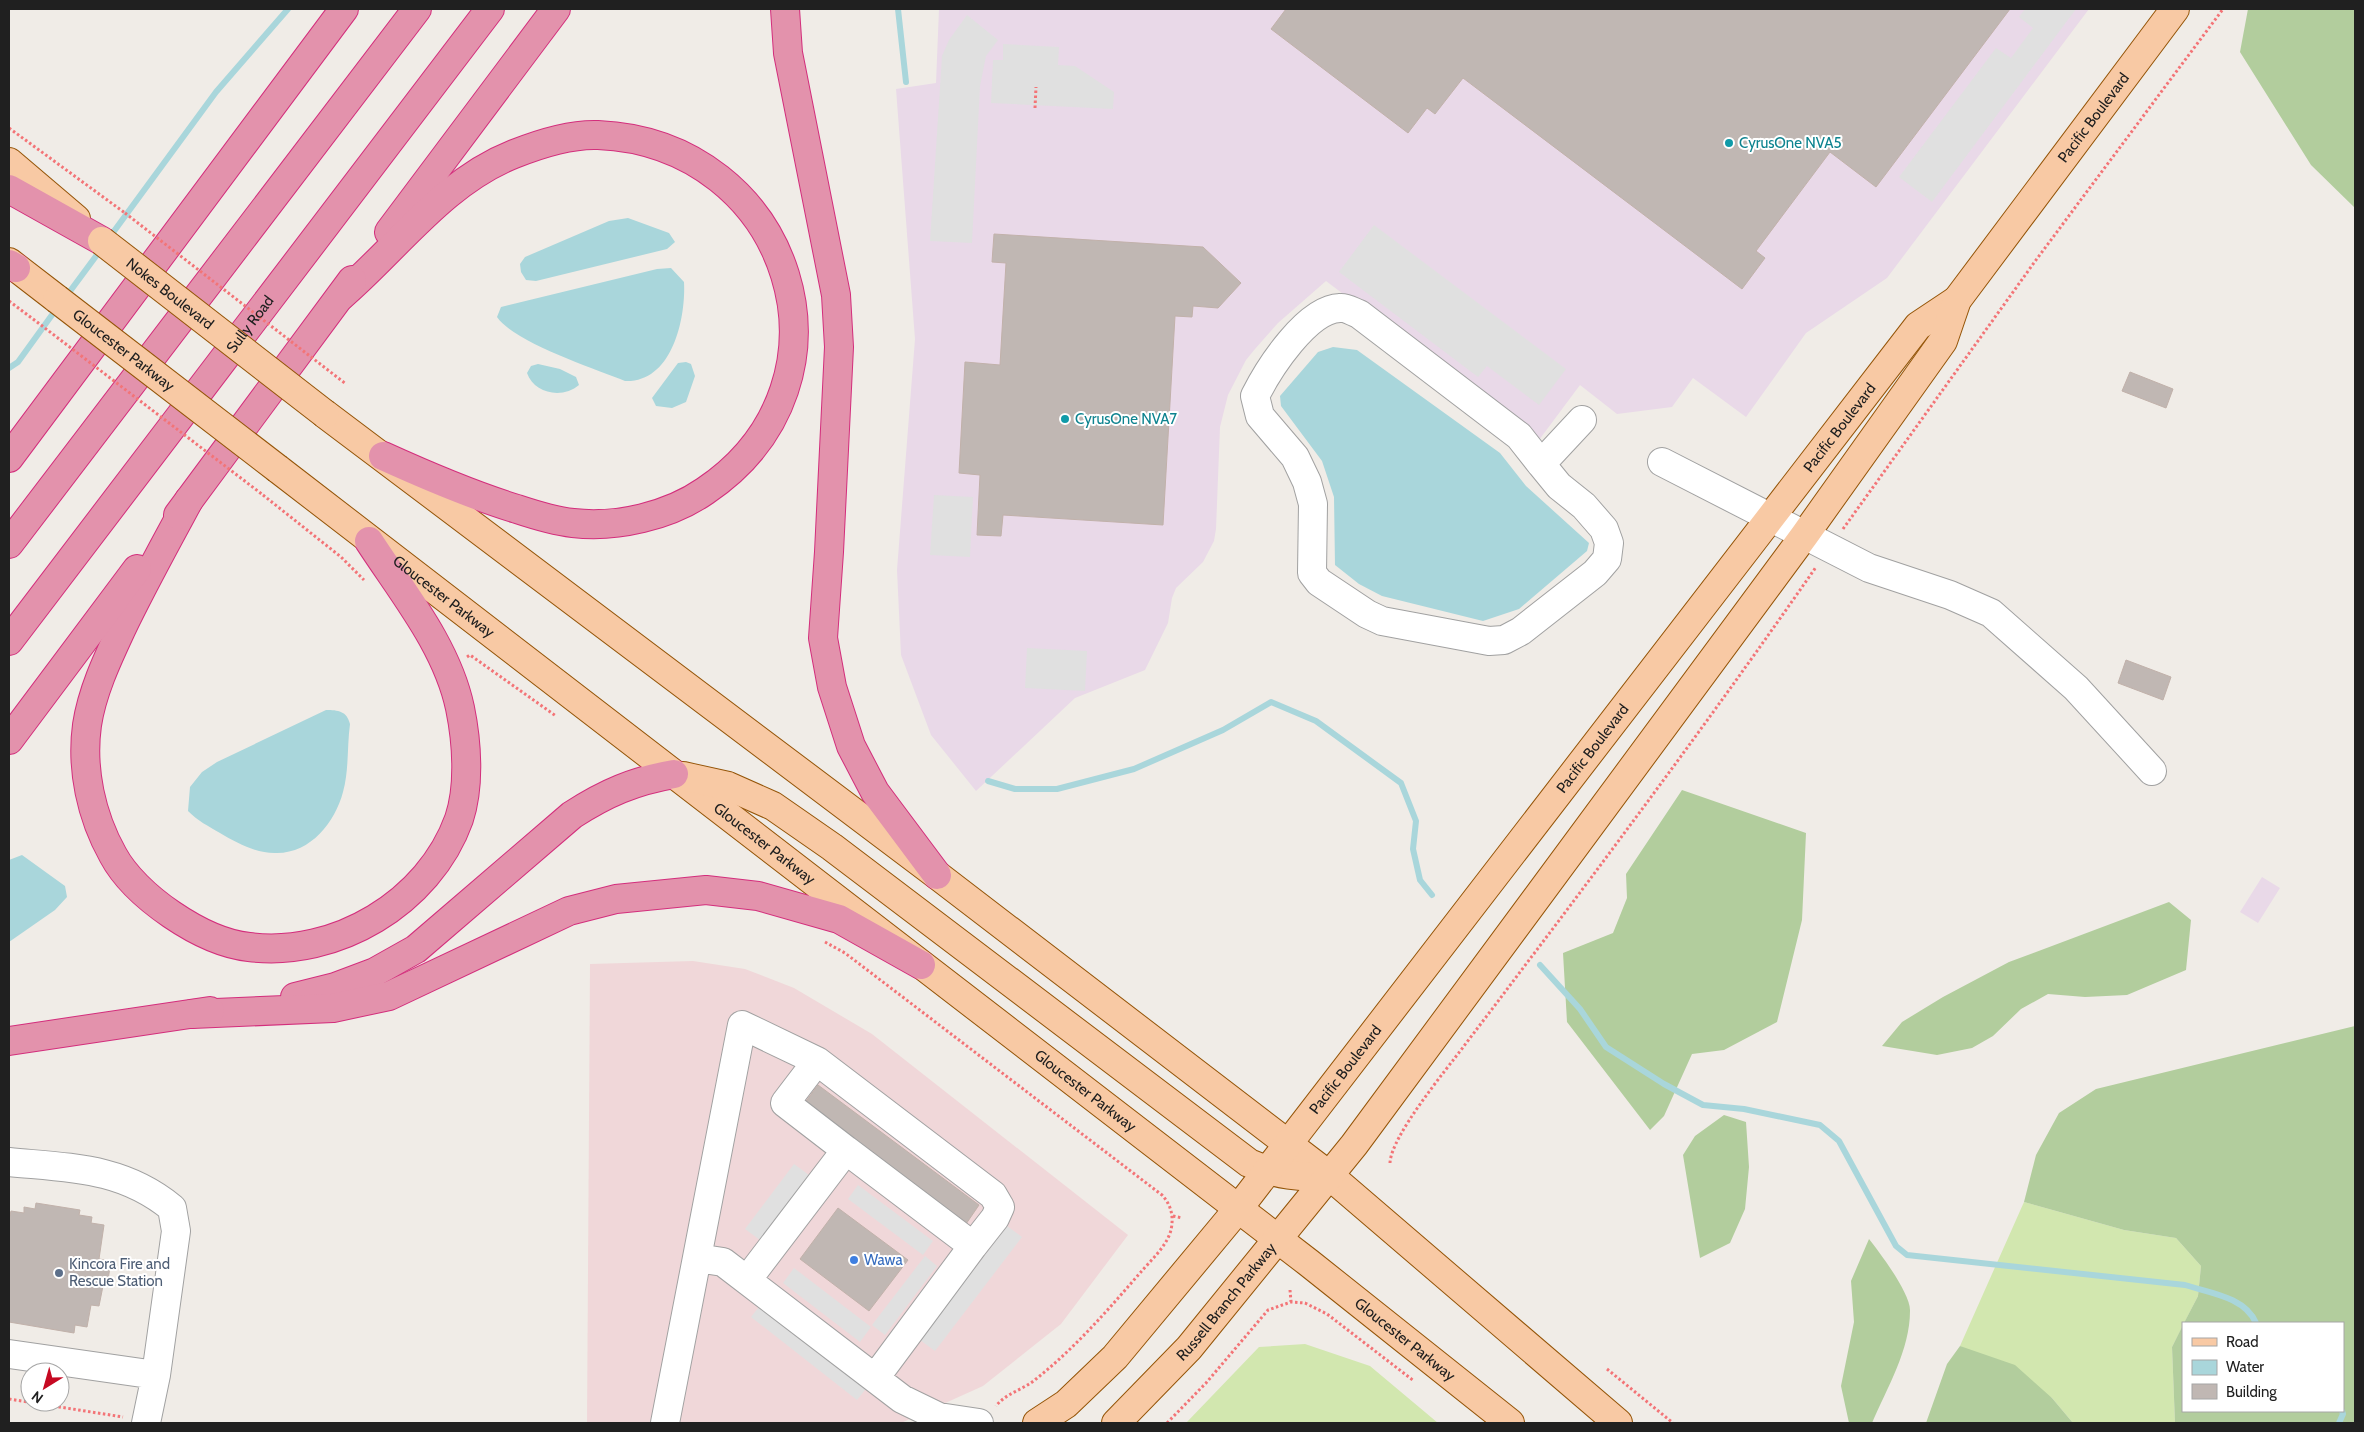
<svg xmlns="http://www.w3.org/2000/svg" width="2364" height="1432" font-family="Cabin,sans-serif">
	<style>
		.commercial { fill: #f0d7d9 }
		.industrial { fill: #e9d9e8 }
		.grass { fill: #d2e7af }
		.forest { fill: #b2cd9d }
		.parking { fill: #e0e0e0 }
		.water { fill: #a9d6db }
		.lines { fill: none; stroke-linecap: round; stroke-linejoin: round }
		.stream { stroke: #a9d6db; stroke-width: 6 }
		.building { fill: #c0b7b3; stroke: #c1b1aa }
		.minor-casing { stroke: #a1a1a1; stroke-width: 30 }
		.major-casing { stroke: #945407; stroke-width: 30 }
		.highway-casing { stroke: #d32e7c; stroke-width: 30 }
		.path { stroke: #f37477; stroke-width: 3; stroke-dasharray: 2.5 2.5; stroke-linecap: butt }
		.minor { stroke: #fff; stroke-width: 28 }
		.major { stroke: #f8c9a4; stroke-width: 28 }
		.highway { stroke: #e392ac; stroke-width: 28 }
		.major-bridge-casing { stroke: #945407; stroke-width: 30; stroke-linecap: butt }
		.path-bridge { stroke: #f37477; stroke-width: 3; stroke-dasharray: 2.5 2.5; stroke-linecap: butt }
		.major-bridge { stroke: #f8c9a4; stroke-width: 28 }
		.culture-dot { fill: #0f9aa8; stroke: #fff; stroke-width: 2 }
		.shop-dot { fill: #3f7fe0; stroke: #fff; stroke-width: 2 }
		.service-dot { fill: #5c6f8a; stroke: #fff; stroke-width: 2 }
		.labels { text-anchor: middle; stroke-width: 4; stroke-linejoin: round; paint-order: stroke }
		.street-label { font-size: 15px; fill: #202020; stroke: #fff }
		.culture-label { font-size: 15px; fill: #0d838f; stroke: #fff; text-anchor: start }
		.shop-label { font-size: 15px; fill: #366cbe; stroke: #fff; text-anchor: start }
		.service-label { font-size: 15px; fill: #4e5e75; stroke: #fff; text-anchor: start }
	</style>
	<rect width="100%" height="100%" fill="#f0ece7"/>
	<path class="commercial" d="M693 961 745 969 794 988 872 1034 1128 1235 1061 1324 983 1386 901 1423H587L590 964Z"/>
	<path class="industrial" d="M939 9H2089L1887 278 1806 333 1746 417 1693 378 1672 407 1617 414 1580 385 1536 444 1444 370 1326 281 1278 323 1255 349 1246 360 1228 395 1220 427 1216 529 1214 541 1203 562 1176 588 1172 598 1168 623 1145 670 1075 698 976 791 931 735 901 655 897 570 915 339 896 89 936 83Z
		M2262 877 2280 888 2258 923 2240 912Z"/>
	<path class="grass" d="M2024 1202 2124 1230 2176 1238 2201 1266 2198 1296 2172 1347 2175 1423H2073L2052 1398 1960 1346Z
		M1305 1344 1370 1366 1438 1423H1186L1259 1347Z"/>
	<path class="forest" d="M2248 9H2355V208L2311 165 2240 52Z
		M1682 790 1806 833 1802 920 1777 1022 1724 1050 1692 1054 1664 1116 1650 1130 1567 1022 1563 953 1613 933 1627 898 1626 874Z
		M2169 902 2191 920 2186 970 2127 995 2085 997 2048 994 2021 1009 1993 1036 1972 1048 1937 1055 1882 1046 1902 1022 1943 997 2009 962Z
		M2355 1026V1423H2175L2172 1347 2183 1325V1411H2343V1323H2184L2198 1296 2201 1266 2176 1238 2124 1230 2024 1202 2036 1155 2059 1113 2096 1089Z
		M1724 1115 1746 1122 1749 1167 1745 1209 1730 1243 1700 1258 1683 1155 1695 1136Z
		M1869 1239C1880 1253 1911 1294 1910 1311 1910 1350 1887 1388 1872 1423H1849L1841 1386 1854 1322 1851 1281Z
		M1960 1346 2015 1365 2052 1398 2073 1423H1926L1947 1364Z"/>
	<path class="parking" d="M2025 9H2076L1932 202 1899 177 1996 48 2011 58 2033 28 2019 17Z
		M967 15 998 40 986 56 980 86 972 243 930 241 942 56 949 40Z
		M1003 44 1059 47 1058 65 1075 66 1114 92 1113 109 991 103 993 60H1003Z
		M1374 225 1566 369 1539 405 1487 366 1478 377 1339 272Z
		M934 495 973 497 970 557 930 555Z
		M1027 648 1087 651 1085 691 1025 688Z
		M794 1164 809 1175 760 1240 745 1229Z
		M858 1185 933 1241 923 1255 848 1199Z
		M1007 1226 1022 1237 935 1351 920 1340Z
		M925 1256 937 1266 885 1335 872 1325Z
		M794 1268 871 1327 860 1342 783 1283Z
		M762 1303 869 1385 857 1400 751 1317Z"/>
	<path class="water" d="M628 218 669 233 675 242 667 249 536 281 526 280 521 272 520 264 525 257 609 221Z
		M671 268 684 282C686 319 672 383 625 381 594 368 515 343 497 317L501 307 657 269Z
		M1333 347 1357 350 1500 453 1526 486 1589 543 1587 551 1519 609 1483 621 1382 596 1359 584 1335 565 1334 497 1322 461 1281 406 1280 396 1318 352Z
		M686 362 691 364 695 376 686 402 672 408 656 406 652 398 678 363Z
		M538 364 560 369 576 377 579 385C563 399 534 394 527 373L531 366Z
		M326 710C338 710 347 711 350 724 347 746 349 771 343 792 335 822 311 853 277 853 257 854 237 843 220 833 208 826 198 821 188 811L190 787 202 772 217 762Z
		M22 855 65 886 67 897 55 910 9 942V860Z"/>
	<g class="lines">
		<path class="stream" d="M898 9 906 82
			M109 238 216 92 288 9
			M65 298 102 248
			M9 368 18 362 57 308
			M988 781 1015 789H1057L1134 769 1223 730 1271 702 1316 721 1401 783 1416 821 1413 849 1420 880 1432 895
			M1540 965 1580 1009 1606 1047 1664 1084 1703 1105 1744 1109 1820 1125 1839 1141 1896 1246 1907 1255 2185 1285C2210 1293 2245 1297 2256 1323
			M2339 1423 2343 1414 2342 1411"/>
	</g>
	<path class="building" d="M1286 9H2010L1876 187 1830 152 1756 251 1765 258 1742 289 1463 78 1435 114 1427 108 1408 133 1271 29Z
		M994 234 1203 247 1241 283 1218 308 1193 306 1192 317 1175 316 1163 525 1003 515 1001 536 977 535 980 475 959 473 965 362 1000 365 1006 263 992 262Z
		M2130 372 2173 389 2166 408 2122 391Z
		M2126 660 2171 677 2163 700 2118 683Z
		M818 1085 979 1205 966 1224 804 1104Z
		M36 1203 80 1210 79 1215 92 1217 91 1223 104 1225 99 1259 111 1261 107 1286H103L99 1306 91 1305 87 1327 75 1325 74 1333 9 1322V1219L11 1211 24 1213V1207L35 1209Z
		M838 1208 908 1260 869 1311 800 1259Z"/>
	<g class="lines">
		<g class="minor-casing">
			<path id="minor" d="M1662 462 1869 568 1950 595 1991 613 2076 688 2152 771
				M1541 464 1559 486 1584 506 1604 529 1609 543 1607 559 1595 573 1521 631 1504 640 1489 641 1382 621 1367 614 1319 582 1312 573 1313 504 1307 482 1295 457 1260 416 1255 396C1269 368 1307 309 1340 308 1346 307 1353 312 1359 314L1519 436 1541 464 1582 420
				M817 1061 785 1103 846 1150
				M9 1162C70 1168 122 1167 172 1208L176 1231 156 1375 146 1423
				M697 1258 723 1262 902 1399 939 1417 979 1423
				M747 1280 846 1150 973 1246 875 1378
				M9 1354 156 1375
				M665 1423 742 1025 817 1061 993 1195 1000 1207 995 1218 973 1246"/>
		</g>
		<g class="major-casing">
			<g id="major">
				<path d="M9 162 76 219"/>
				<path d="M9 262 57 299"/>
				<path d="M325 414 937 875 1330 1176 1618 1423"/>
				<path id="s1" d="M278 469 1309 1263 1510 1423"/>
				<path d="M683 776 728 786 773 806 832 847 1249 1163C1277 1175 1300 1178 1330 1176"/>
				<path id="s2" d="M1037 1423 1066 1404 1115 1357 1238 1209 1918 326 1957 300"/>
				<path id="s3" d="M1116 1423 1189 1348 1354 1145 1804 536 1943 341 1957 300 2175 9"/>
			</g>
		</g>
		<g class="highway-casing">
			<g id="highway">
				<path d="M785 9 788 53 836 295 839 347 829 552 823 638 832 687 851 746 875 792 937 875"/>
				<path d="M9 189 102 241"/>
				<path d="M389 232 556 9"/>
				<path d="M9 264 16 268"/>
				<path d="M341 296C397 248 443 182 514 154 539 144 571 134 598 135 791 143 868 381 705 491 669 516 617 528 573 523 555 521 535 515 517 509 471 495 427 476 383 456"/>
				<path d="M9 458 344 9"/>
				<path d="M189 500C166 543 142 586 121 630 107 660 92 692 87 725 81 769 91 816 113 855 135 896 202 942 249 947 335 958 429 903 459 819 470 786 467 742 460 708 447 646 402 592 369 541"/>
				<path d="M178 515 352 280"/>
				<path d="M9 544 417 9"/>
				<path id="s4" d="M9 641 490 9"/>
				<path d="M9 740 137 569"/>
				<path d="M295 997 335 987 375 972 416 949 572 815C606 793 634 781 674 774"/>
				<path d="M192 1014 333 1008 389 996 569 911 616 899 706 890 758 896 839 919 921 965"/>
				<path d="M9 1041 210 1011"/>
			</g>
		</g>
		<path class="path" d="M1035 108 1036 87
			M9 128 125 213
			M9 301 37 322
			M263 495 341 557 364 580
			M1843 529 2036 260 2223 9
			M467 657 470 655 556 716
			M825 942 845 953 1162 1195C1171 1205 1174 1216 1171 1230 1167 1246 1151 1260 1140 1273 1107 1311 1075 1348 1036 1379 1023 1390 1006 1393 996 1406
			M1390 1163C1391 1136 1446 1070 1464 1046 1584 888 1703 730 1816 567
			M1173 1216 1182 1218
			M1290 1290 1291 1302
			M1607 1369 1673 1423
			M9 1399 123 1417
			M1167 1423 1206 1383 1268 1310 1291 1302 1305 1303 1327 1314 1414 1381"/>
		<use href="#minor" class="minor"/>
		<use href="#major" class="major"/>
		<use href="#highway" class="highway"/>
		<g class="major-bridge-casing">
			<g id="major-bridge">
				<path id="s5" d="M102 241 325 414"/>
				<path id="s6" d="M57 299 278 469"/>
			</g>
		</g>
		<path class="path-bridge" d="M125 213 346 384
			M37 322 263 495"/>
		<use href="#major-bridge" class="major-bridge"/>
	</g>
	<g class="culture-dot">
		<circle cx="1729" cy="143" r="5"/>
		<circle cx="1065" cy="419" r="5"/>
	</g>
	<circle class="shop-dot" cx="854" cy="1260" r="5"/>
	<circle class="service-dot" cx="59" cy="1273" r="5"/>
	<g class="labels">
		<g class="street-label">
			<text dy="5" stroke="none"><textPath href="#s3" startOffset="1634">Pacific Boulevard</textPath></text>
			<text dy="5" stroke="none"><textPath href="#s5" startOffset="86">Nokes Boulevard</textPath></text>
			<text dy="5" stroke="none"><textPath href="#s4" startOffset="398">Sully Road</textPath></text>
			<text dy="5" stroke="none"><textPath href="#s6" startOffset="84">Gloucester Parkway</textPath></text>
			<text dy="5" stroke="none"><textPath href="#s2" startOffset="1281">Pacific Boulevard</textPath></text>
			<text dy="5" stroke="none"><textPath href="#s1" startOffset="209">Gloucester Parkway</textPath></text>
			<text dy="5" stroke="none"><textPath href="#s2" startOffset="876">Pacific Boulevard</textPath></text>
			<text dy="5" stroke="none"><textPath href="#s1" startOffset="614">Gloucester Parkway</textPath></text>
			<text dy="5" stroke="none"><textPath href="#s2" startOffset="471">Pacific Boulevard</textPath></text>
			<text dy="5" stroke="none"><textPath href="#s1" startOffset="1019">Gloucester Parkway</textPath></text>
			<text dy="5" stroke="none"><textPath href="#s3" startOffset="164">Russell Branch Parkway</textPath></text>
			<text dy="5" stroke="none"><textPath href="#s1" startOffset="1424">Gloucester Parkway</textPath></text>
		</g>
		<g class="culture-label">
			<text x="1739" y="148">CyrusOne NVA5</text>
			<text x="1075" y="424">CyrusOne NVA7</text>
		</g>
		<g class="shop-label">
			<text x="864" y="1265">Wawa</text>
		</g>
		<g class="service-label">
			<text x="69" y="1269">Kincora Fire and<tspan x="69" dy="17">Rescue Station</tspan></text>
		</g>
	</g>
	<rect width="2364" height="1432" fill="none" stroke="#202020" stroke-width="20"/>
	<rect x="2182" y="1322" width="162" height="90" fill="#ffffff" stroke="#a6a6a6"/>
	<rect x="2192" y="1338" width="25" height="8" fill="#f8c9a4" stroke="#a6a6a6"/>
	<text x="2226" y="1347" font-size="15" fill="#202020">Road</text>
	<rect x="2192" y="1360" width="25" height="15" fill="#a9d6db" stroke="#a6a6a6"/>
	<text x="2226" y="1372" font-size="15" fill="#202020">Water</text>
	<rect x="2192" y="1384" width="25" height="15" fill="#c0b7b3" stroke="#a6a6a6"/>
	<text x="2226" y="1397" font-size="15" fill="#202020">Building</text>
	<g transform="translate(45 1387) rotate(217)"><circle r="24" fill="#ffffff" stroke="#a6a6a6"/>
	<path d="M0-4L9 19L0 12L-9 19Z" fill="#c60922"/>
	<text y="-8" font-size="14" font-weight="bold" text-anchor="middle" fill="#202020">N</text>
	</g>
</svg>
